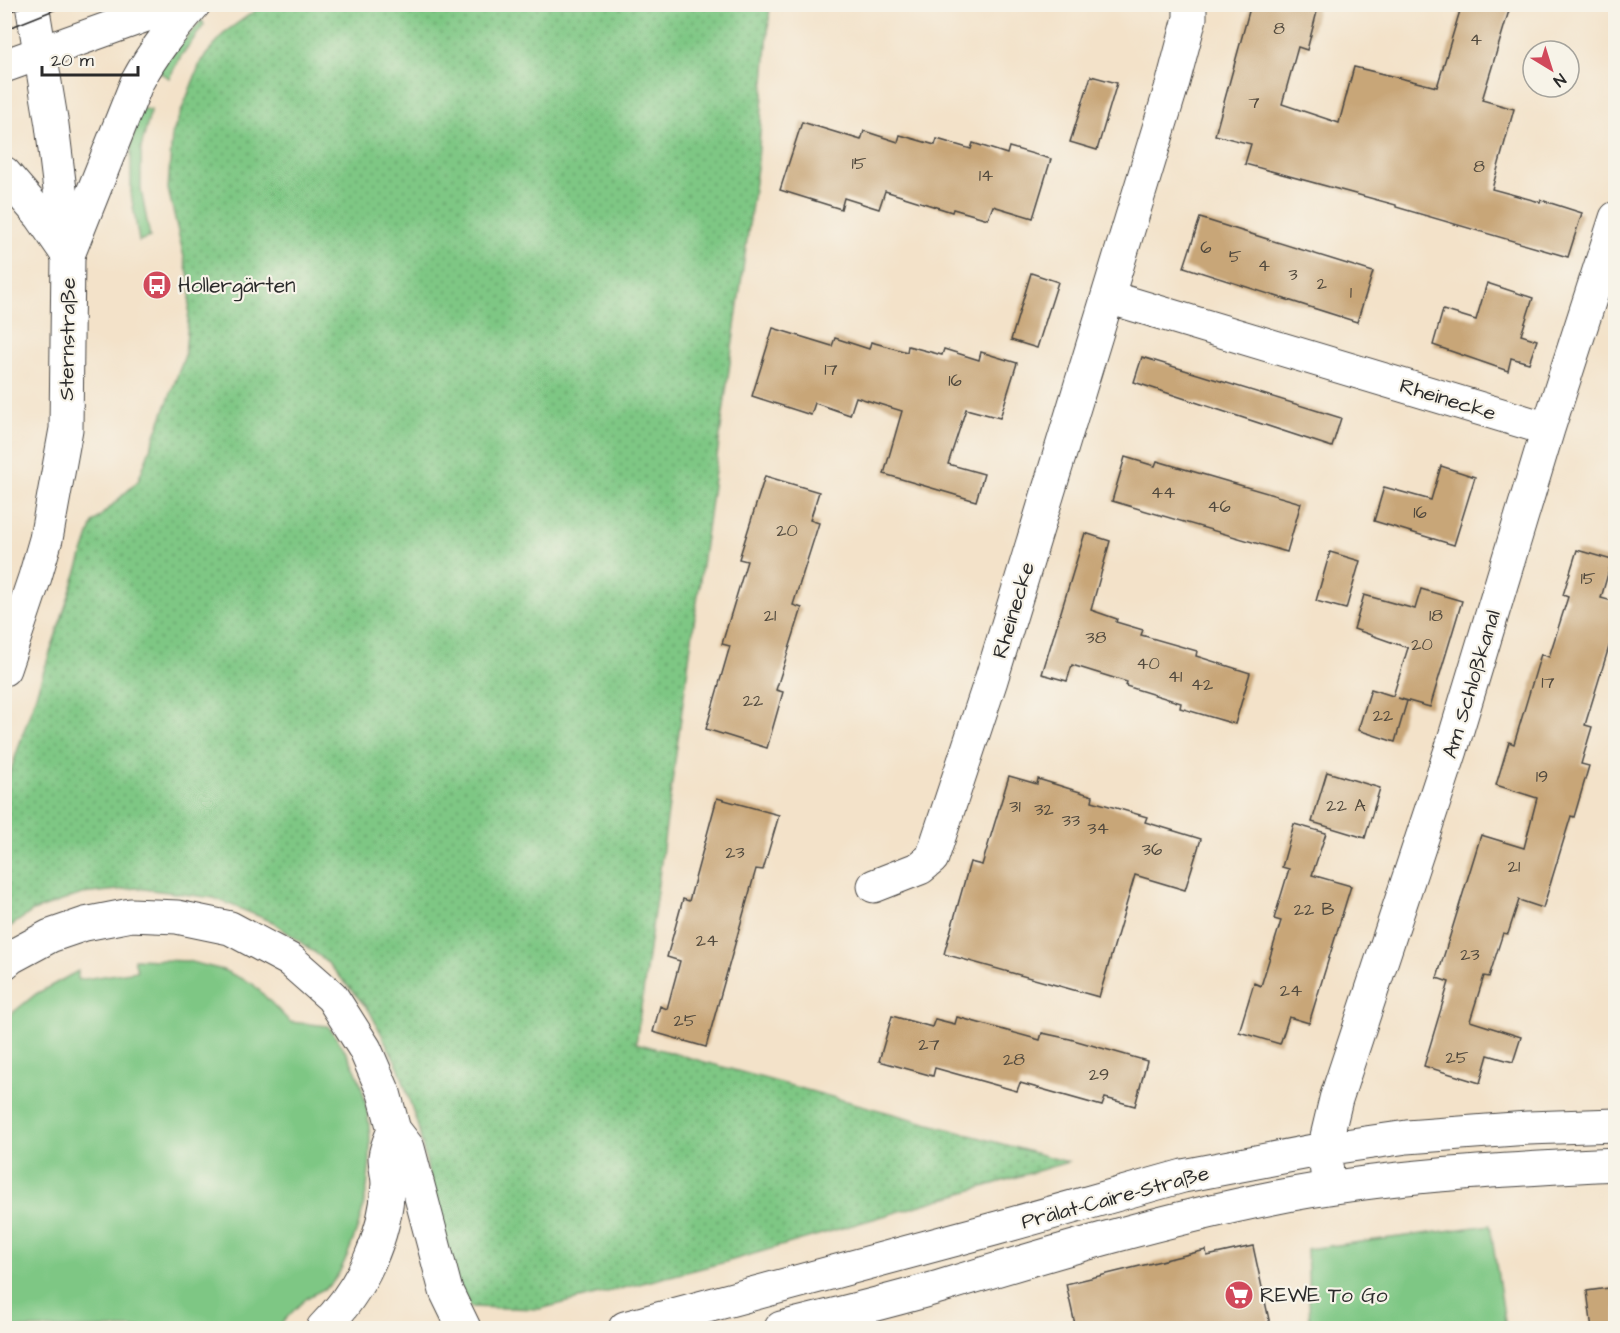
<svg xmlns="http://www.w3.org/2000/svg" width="1620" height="1333" font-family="'Architects Daughter',sans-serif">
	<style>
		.grass { fill: #7ec784; stroke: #547958; stroke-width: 1.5 }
		.park { fill: url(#park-dots); stroke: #547958; stroke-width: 1.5 }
		.building { fill: #c8a678 }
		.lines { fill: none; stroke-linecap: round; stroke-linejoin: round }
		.minor-casing { stroke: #494643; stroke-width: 35 }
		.major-casing { stroke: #494643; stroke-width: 35 }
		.minor { stroke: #fff; stroke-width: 33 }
		.major { stroke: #fff; stroke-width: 33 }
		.tram { stroke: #2b2b2b; stroke-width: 1.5 }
		.labels { text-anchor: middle; stroke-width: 4.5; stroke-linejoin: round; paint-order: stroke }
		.number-label { font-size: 18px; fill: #524a3e }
		.poi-label { font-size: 21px; fill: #2b2b2b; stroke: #f7f3e8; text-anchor: start }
		.street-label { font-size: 21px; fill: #2b2b2b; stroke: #f7f3e8 }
	</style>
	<defs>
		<pattern id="park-dots" width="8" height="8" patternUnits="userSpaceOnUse" patternTransform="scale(1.5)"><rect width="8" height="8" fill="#7ec784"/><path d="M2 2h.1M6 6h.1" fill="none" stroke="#67a26c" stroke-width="1.8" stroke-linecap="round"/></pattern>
	</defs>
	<rect width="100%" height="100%" fill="#f7f3e8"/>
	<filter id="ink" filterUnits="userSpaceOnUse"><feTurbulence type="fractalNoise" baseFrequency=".0167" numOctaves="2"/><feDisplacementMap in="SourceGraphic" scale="12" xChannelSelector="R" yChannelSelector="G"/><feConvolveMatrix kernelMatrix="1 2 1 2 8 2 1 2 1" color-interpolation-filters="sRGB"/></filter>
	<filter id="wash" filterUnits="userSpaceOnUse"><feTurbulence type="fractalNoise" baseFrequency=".008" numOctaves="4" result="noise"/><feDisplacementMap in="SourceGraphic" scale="24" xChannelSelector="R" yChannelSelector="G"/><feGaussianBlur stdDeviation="1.35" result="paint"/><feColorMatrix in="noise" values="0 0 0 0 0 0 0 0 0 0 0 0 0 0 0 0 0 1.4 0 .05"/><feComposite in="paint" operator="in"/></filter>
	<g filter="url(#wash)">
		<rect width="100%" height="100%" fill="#f3e2c9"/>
		<path class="grass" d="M202 20 204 25 181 56 169 78 157 71Z
			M140 108 151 110 141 148V190L150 237 139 241 131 194V145Z
			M134 959 187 961 223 970 253 984 290 1022 328 1026C341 1044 355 1064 361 1085 377 1137 371 1196 351 1246 346 1258 341 1273 332 1283 326 1290 313 1293 306 1299 295 1308 286 1319 277 1328H5V1019L36 994 78 971V980L137 971Z
			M1490 1225 1506 1328H1310L1307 1249Z"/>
		<path class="park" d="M263 5H770L758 160 636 1043 1068 1162 726 1262 540 1309 470 1307 457 1282 438 1213 418 1127 399 1068 369 1010 326 961 273 922 214 898 136 888 82 894 33 911 5 930V788L93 523 138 481 185 355 191 287 168 189 172 135 201 61 225 32Z"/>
		<g id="blocks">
			<path class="building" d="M1251 4H1319L1307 50 1298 47 1282 104 1339 123 1354 67 1437 87 1462 4H1511L1482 100 1514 109 1492 189 1540 202 1541 200 1582 213 1568 257 1396 207V205L1245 164 1251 144 1215 135Z
				M1091 76 1117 83 1097 150 1070 142Z
				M802 122 861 140 864 131 898 142 900 135 935 145 937 139 971 149 973 143 1007 154 1009 147 1051 159 1033 218 993 206 988 219 953 209 952 212 885 191 879 209 844 198 841 209 780 190Z
				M1200 218 1373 272 1357 322 1184 267Z
				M1031 273 1058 282 1037 348 1011 340Z
				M1487 283 1533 298 1521 335 1537 340 1529 363 1511 358 1508 371 1433 345 1443 310 1476 320Z
				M773 328 832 346 835 338 869 349 871 342 907 352 908 346 942 355 944 349 979 360 981 352 1017 363 1000 418 966 409 948 464 984 474 976 501 884 474 902 411 856 397 850 415 815 403 811 415 752 396Z
				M1142 357 1341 418 1332 447 1134 382Z
				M1125 457 1155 466 1157 461 1301 503 1287 552 1112 501Z
				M1441 466 1475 477 1454 545 1374 521 1384 487 1431 500Z
				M765 476 819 492 810 520 819 523 793 605 802 608 776 690 783 692 767 748 706 729 730 646 722 644 747 561 739 559Z
				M1085 533 1110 541 1091 610 1117 619 1116 622 1143 630 1141 635 1197 651 1196 656 1250 673 1235 724 1180 708 1181 703 1126 686 1127 682 1072 665 1067 681 1042 674Z
				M1577 550 1612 560 1601 598 1616 602V624L1585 725 1592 727 1581 764 1589 766 1574 817 1571 816 1543 908 1519 900 1508 934 1503 933 1489 977 1484 976 1470 1021 1521 1037 1513 1062 1488 1055 1480 1083 1424 1066 1449 982 1437 978 1481 835 1524 848 1537 798 1496 785 1509 742 1514 744 1541 654 1549 657 1568 597 1563 595Z
				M1330 552 1360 561 1346 609 1316 601Z
				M1421 589 1462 601 1430 707 1398 698 1407 701 1395 742 1358 730 1371 689 1393 696 1408 648 1354 629 1364 595 1415 609Z
				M1327 772 1380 788 1365 838 1312 822Z
				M1009 776 1037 784 1038 779 1093 796 1092 801 1147 817 1145 822 1201 839 1185 890 1135 875 1099 997 944 954 970 862 982 865Z
				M717 798 779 815 763 870 756 869 706 1047 653 1032 660 1006 667 1009 680 961 667 957 683 899 689 901Z
				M1294 824 1326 833 1312 875 1351 886 1309 1023 1289 1017 1280 1044 1239 1032 1254 983 1261 986 1281 921 1274 919 1289 869 1282 867Z
				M892 1016 932 1027 935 1019 955 1024 957 1017 1040 1040 1042 1033 1070 1039 1147 1061 1135 1106 1105 1098 1102 1106 1020 1083 1017 1091 935 1068 933 1076 879 1061Z
				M1253 1246 1271 1329H1076L1066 1284 1206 1250 1207 1256Z
				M1616 1287V1327L1592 1329 1587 1291Z"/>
		</g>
	</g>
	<g filter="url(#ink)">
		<use href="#blocks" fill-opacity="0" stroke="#494643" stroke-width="1.5"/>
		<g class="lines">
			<g class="minor-casing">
				<path id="minor" d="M4 66 177 4
					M4 173 41 216 68 255
					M68 255 137 82C153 52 172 29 194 4
					M1108 297 1548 429
					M874 886 920 868 932 858 991 680 1173 82 1190 18V4
					M4 963 11 957 50 936 85 924 131 915 177 917 230 928 290 960 332 997 365 1049 384 1093 394 1130 408 1148 446 1291 464 1328
					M1329 1188 1324 1149 1336 1099 1451 750 1548 429 1616 218
					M323 1328C361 1290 386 1238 388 1184 388 1175 385 1166 385 1157 386 1148 391 1138 394 1130
					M625 1328 994 1229 1183 1176 1324 1149 1407 1137 1528 1128 1616 1125
					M781 1328C834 1315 887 1302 939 1287 1051 1253 1162 1220 1277 1197 1388 1175 1503 1170 1616 1164"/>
			</g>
			<g class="major-casing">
				<path id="major" d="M4 669 35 577 46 539 66 429 68 255 52 125 32 4"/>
			</g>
			<use href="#minor" class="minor"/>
			<use href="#major" class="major"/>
			<path class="tram" d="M4 14 28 4
				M4 30 69 4"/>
		</g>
	</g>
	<defs>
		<g id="bus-disc" transform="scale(1.5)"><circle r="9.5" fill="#d1495b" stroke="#f7f3e8"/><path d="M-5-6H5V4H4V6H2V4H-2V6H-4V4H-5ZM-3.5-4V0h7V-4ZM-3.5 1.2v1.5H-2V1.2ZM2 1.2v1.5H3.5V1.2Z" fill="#fff"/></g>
		<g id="supermarket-disc" transform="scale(1.5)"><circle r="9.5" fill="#d1495b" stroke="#f7f3e8"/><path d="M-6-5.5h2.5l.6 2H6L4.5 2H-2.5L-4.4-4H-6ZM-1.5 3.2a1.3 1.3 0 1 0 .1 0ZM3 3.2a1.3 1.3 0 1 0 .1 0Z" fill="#fff"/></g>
	</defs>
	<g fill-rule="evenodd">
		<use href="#bus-disc" x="157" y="285"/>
		<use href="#supermarket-disc" x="1239" y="1295"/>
	</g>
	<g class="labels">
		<g class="number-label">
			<text x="1279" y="34">8</text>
			<text x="1476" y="45">4</text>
			<text x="1254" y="108">7</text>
			<text x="859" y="169">15</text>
			<text x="1479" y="172">8</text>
			<text x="986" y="181">14</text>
			<text x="1206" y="253">6</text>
			<text x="1235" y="262">5</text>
			<text x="1264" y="271">4</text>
			<text x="1293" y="280">3</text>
			<text x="1322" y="289">2</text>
			<text x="1351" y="298">1</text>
			<text x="831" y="375">17</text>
			<text x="955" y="386">16</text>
			<text x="1163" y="498">44</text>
			<text x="1219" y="512">46</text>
			<text x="1420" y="518">16</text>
			<text x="787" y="536">20</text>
			<text x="1588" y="584">15</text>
			<text x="770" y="621">21</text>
			<text x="1436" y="621">18</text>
			<text x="1096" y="643">38</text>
			<text x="1422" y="650">20</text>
			<text x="1148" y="669">40</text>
			<text x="1175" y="682">41</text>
			<text x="1548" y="688">17</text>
			<text x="1202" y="690">42</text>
			<text x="753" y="706">22</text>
			<text x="1383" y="721">22</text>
			<text x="1542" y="782">19</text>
			<text x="1346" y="811">22 A</text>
			<text x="1015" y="812">31</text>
			<text x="1044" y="815">32</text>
			<text x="1071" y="826">33</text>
			<text x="1098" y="834">34</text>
			<text x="1152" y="855">36</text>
			<text x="735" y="858">23</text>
			<text x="1514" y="872">21</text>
			<text x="1314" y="915">22 B</text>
			<text x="707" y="946">24</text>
			<text x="1470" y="960">23</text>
			<text x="1291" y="996">24</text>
			<text x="685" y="1026">25</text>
			<text x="929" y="1050">27</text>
			<text x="1457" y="1063">25</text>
			<text x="1014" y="1065">28</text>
			<text x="1099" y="1080">29</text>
		</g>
		<g class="poi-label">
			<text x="178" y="292">Hollergärten</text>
			<text x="1260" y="1302">REWE To Go</text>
		</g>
		<g class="street-label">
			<text transform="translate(67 339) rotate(-89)" y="7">Sternstraße</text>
			<text transform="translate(1448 399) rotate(17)" y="7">Rheinecke</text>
			<text transform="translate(1013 610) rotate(-73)" y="7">Rheinecke</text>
			<text transform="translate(1471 684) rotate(-73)" y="7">Am Schloßkanal</text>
			<text transform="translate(1115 1197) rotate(-15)" y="7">Prälat-Caire-Straße</text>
		</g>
	</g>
	<rect width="1620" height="1333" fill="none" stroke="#f7f3e8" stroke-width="24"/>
	<g transform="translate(1551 69) rotate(142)"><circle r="28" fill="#f7f3e8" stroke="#a5a39c" stroke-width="1.5"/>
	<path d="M0-4.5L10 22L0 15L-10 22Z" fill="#d1495b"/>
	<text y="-9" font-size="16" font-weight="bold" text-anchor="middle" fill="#2b2b2b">N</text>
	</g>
	<path d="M42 66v9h96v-9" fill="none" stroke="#2b2b2b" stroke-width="3"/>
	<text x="51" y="66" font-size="18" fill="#2b2b2b" stroke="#f7f3e8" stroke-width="4.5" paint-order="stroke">20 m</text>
</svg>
